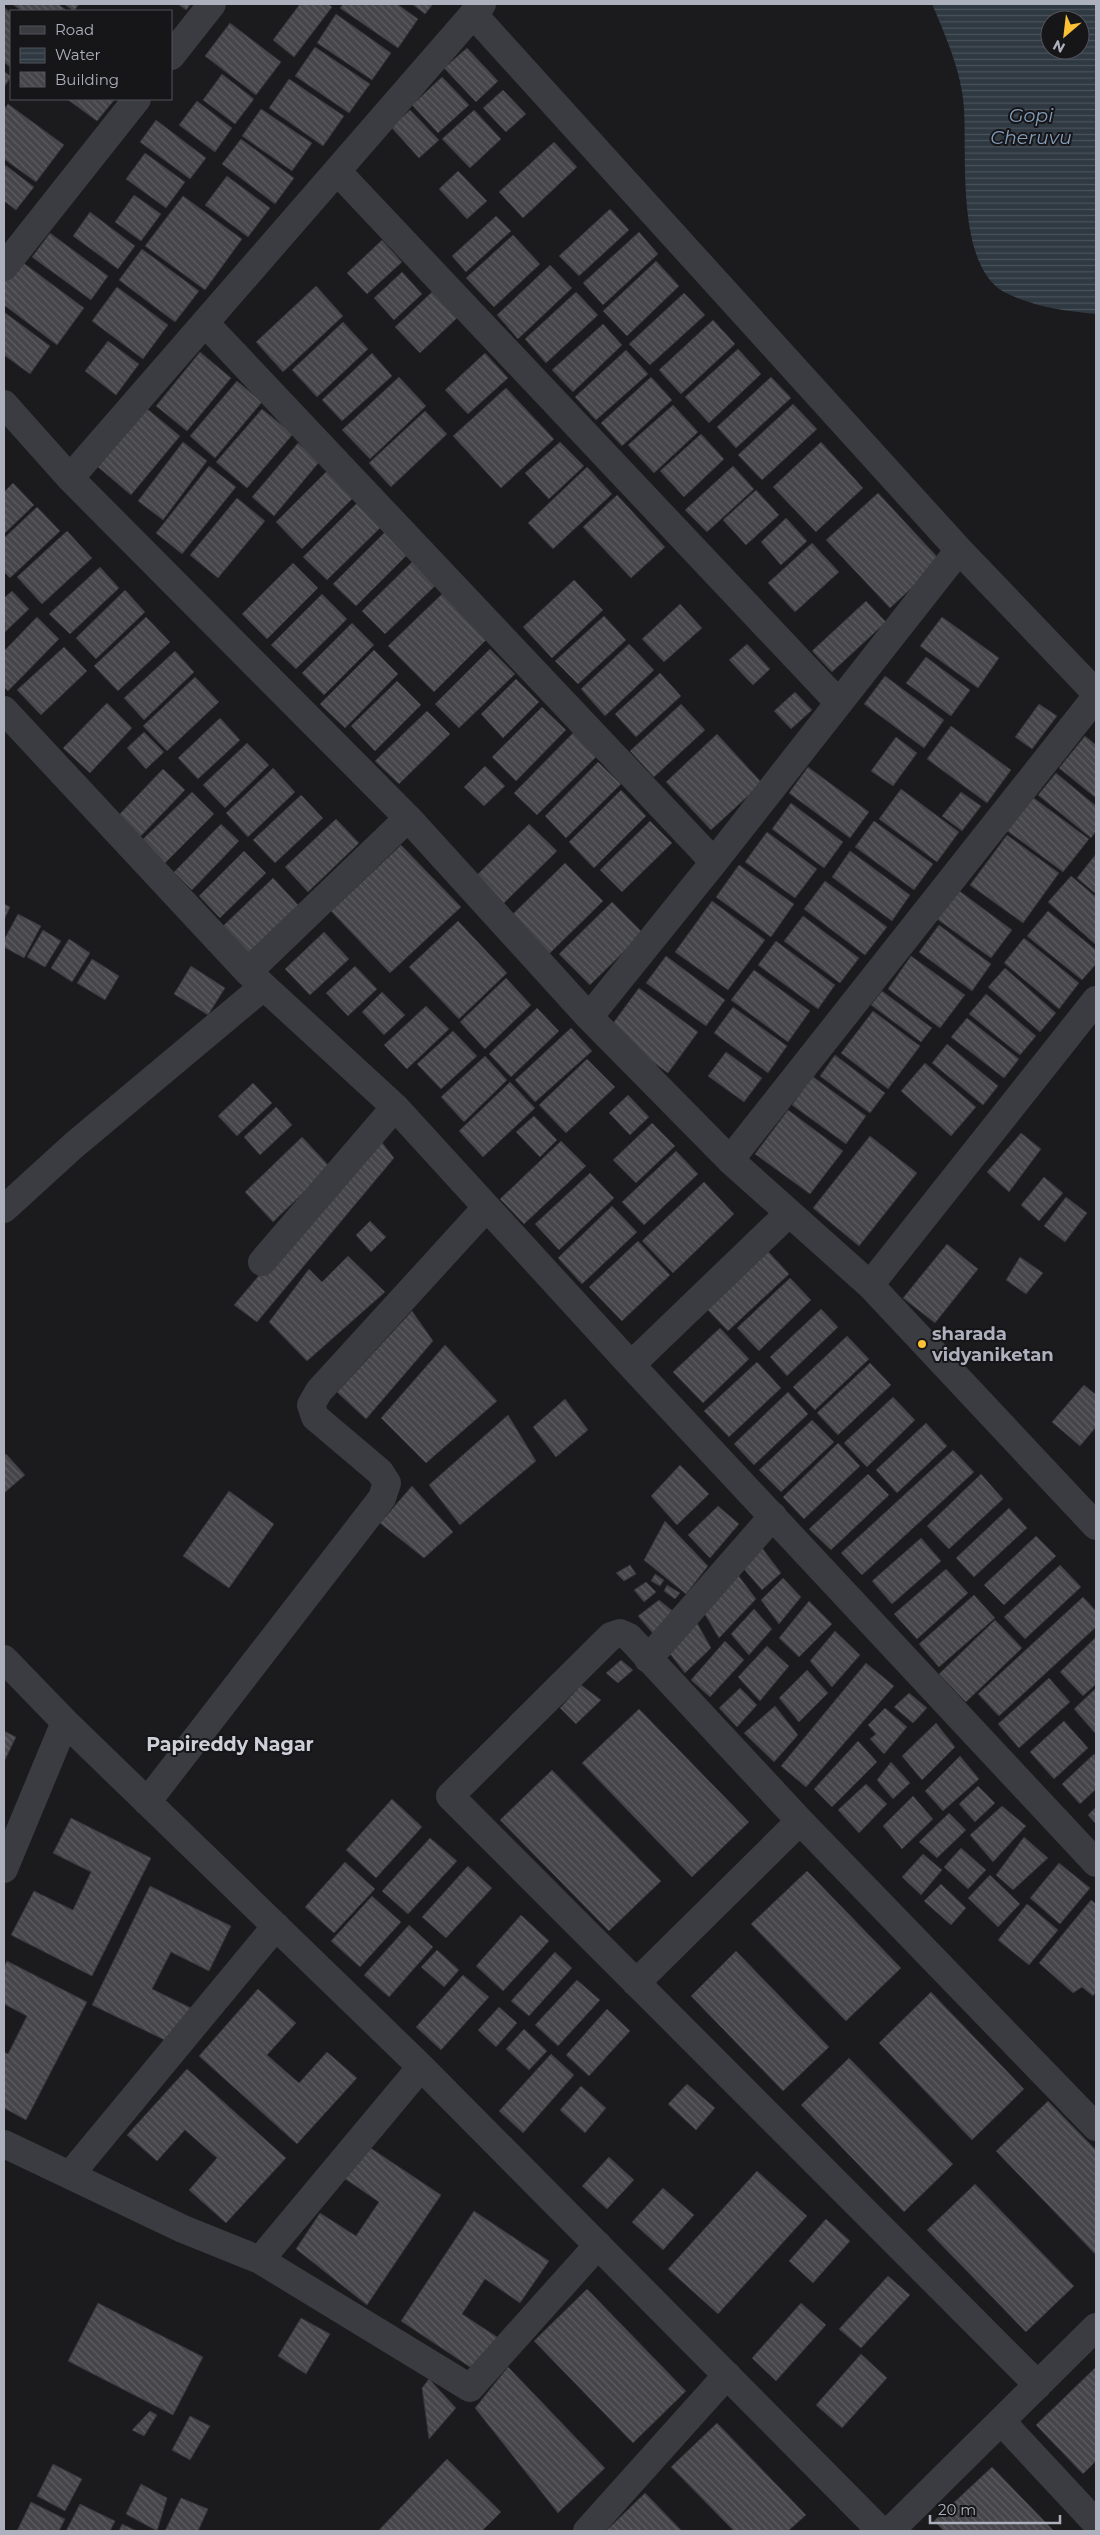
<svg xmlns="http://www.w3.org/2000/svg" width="1100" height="2535" font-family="Montserrat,sans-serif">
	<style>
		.water { fill: url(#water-rules); fill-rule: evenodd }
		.building { fill: url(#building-back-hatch); stroke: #353439 }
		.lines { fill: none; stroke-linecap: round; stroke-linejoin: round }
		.street { stroke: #3b3c42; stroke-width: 28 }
		.poi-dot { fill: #fac036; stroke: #161518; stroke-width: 2 }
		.labels { text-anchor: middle; stroke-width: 4; stroke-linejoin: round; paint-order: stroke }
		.poi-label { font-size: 18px; font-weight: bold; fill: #adb1bd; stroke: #161518; text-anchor: start }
		.water-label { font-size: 19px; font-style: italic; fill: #839db9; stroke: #161518 }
		.neighbourhood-label { font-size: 19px; font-weight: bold; fill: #ced0d9; stroke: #161518 }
	</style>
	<defs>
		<pattern id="water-rules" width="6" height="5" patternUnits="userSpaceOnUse" patternTransform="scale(1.25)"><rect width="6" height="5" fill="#2f3942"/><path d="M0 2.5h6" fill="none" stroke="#4a535b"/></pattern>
		<pattern id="building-back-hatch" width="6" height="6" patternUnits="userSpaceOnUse" patternTransform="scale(1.25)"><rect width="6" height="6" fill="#45454a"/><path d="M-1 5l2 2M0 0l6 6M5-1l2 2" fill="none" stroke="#5d5d62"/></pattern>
	</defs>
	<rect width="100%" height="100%" fill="#1b1a1d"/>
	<path class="water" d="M932 4H1096V314C1065 311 1033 307 1004 292 956 265 967 157 964 109 962 73 946 37 932 4ZM1050 20H1080V50H1050Z"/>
	<path class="building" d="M12 4H58L66 10 22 11Z
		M64 4H79L74 11Z
		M178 4H191L186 10Z
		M300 4H328L332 7 294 57 273 40Z
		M343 4H397L418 19 398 48 340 8Z
		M412 4H433L425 14Z
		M4 7 11 13V68L4 62Z
		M336 14 391 53 372 80 317 43Z
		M230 23 281 62 256 95 205 56Z
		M315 47 370 84 349 113 295 76Z
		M467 48 498 81 476 102 444 68Z
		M4 71 11 77 4 87Z
		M222 74 254 99 235 124 203 100Z
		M442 77 469 105 438 133 412 105Z
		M289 79 344 116 323 146 269 108Z
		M503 90 526 114 506 132 483 108Z
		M67 99H115L97 121Z
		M197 101 232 128 215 152 179 125Z
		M8 104 64 145 36 182 4 159V109Z
		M261 109 312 143 292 171 242 136Z
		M410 110 439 140 419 158 391 127Z
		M474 110 501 139 470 168 442 139Z
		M156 120 206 158 190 179 140 142Z
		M241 139 294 178 275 204 222 164Z
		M554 142 577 167 523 218 499 192Z
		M145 153 185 182 166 208 126 179Z
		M4 164 34 187 16 210 4 201Z
		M458 171 487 201 467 219 439 189Z
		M227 176 270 208 248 237 205 205Z
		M134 195 161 214 141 241 115 222Z
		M183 196 242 239 205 290 145 246Z
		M610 209 629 230 579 276 559 256Z
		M90 212 135 246 118 269 73 236Z
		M496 216 511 231 466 272 452 256Z
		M639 232 658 254 603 305 583 283Z
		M50 233 108 276 91 300 32 257Z
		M513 235 540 264 494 307 466 278Z
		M382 240 402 262 367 294 347 273Z
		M142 249 199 291 175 322 119 280Z
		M18 259 84 308 57 345 4 305V278Z
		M656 261 679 286 627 336 603 311Z
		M550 265 572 288 518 339 497 315Z
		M402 272 422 294 394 320 374 298Z
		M316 286 343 316 283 372 256 342Z
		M117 287 168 325 143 359 92 321Z
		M432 292 457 318 420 353 395 327Z
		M576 292 598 315 546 363 525 339Z
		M684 293 705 315 650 365 629 344Z
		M4 312 50 346 30 374 4 355Z
		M713 320 735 344 681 394 659 370Z
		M343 322 368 349 317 397 292 370Z
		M603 324 622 345 573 392 552 370Z
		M108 341 139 364 116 395 85 371Z
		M738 349 761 374 709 423 685 397Z
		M626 350 648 374 596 420 575 397Z
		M200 352 231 378 187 431 156 406Z
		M372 353 392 376 342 421 322 400Z
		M485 353 508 378 468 414 445 390Z
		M399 377 426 406 370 459 342 430Z
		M651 377 672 400 622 446 601 423Z
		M771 377 791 398 736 448 717 427Z
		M237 381 262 402 215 458 190 436Z
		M506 388 554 439 501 488 453 436Z
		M793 404 817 429 762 480 738 455Z
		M673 405 698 432 654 473 628 445Z
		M146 408 180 436 131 495 98 467Z
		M262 409 293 434 247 488 216 462Z
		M425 411 447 434 391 487 369 463Z
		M701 434 724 459 684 497 660 471Z
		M183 442 207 461 163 520 138 501Z
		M560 442 584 466 549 499 525 473Z
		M821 442 863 488 816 532 773 487Z
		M298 443 320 461 274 516 252 497Z
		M209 466 236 487 182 554 156 533Z
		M733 466 754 489 707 532 685 510Z
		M587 467 612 494 553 549 528 523Z
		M328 470 355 496 302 549 276 522Z
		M13 483 34 505 4 534V492Z
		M756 490 779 515 746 545 723 520Z
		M878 493 941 561 890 608 826 540Z
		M617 495 665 547 631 578 583 527Z
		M237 498 265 521 218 578 190 555Z
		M359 501 383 525 327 580 303 557Z
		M37 507 60 531 10 578 4 572V538Z
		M786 518 807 541 781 565 761 542Z
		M67 531 92 558 42 604 17 577Z
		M386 531 408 554 356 606 333 584Z
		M812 543 839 572 795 612 768 583Z
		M413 561 436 585 385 634 362 611Z
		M293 563 318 588 267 639 242 614Z
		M100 567 119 588 70 634 49 614Z
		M574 580 603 610 552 658 523 627Z
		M125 590 145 612 96 659 76 638Z
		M12 591 29 609 5 632 4 598Z
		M322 594 347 619 296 669 271 645Z
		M442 594 487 639 434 692 388 646Z
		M866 601 886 622 832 672 812 651Z
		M680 604 702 628 664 662 642 639Z
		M604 616 626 640 578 684 555 661Z
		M37 617 59 639 8 691 4 687V651Z
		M146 617 170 642 118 691 94 666Z
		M942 617 999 658 978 688 920 646Z
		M352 623 374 645 324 695 302 673Z
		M629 644 654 670 605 716 581 689Z
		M747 644 770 669 753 685 729 660Z
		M64 647 87 671 41 715 17 690Z
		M490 649 515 674 459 728 435 704Z
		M374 650 398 674 345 728 320 704Z
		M175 651 194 672 144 720 124 698Z
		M926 657 970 690 951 716 906 683Z
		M660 673 681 696 636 737 615 714Z
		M885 676 944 720 924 748 864 704Z
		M195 677 219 702 167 751 143 726Z
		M516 679 539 702 503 738 481 714Z
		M397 681 421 705 375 751 351 726Z
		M795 692 812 710 791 729 774 711Z
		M107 703 132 728 90 773 63 748Z
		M681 704 705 730 654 777 630 751Z
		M1039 704 1057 716 1032 749 1015 737Z
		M542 707 566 730 516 781 492 757Z
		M427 711 450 734 399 784 375 761Z
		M220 718 240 740 198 779 178 758Z
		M951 726 1011 770 987 803 927 759Z
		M144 732 164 752 146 769 127 748Z
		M573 733 596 757 537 815 514 793Z
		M717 734 762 783 711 830 666 782Z
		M1085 736 1096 745V798L1059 768Z
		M896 737 917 753 893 786 871 771Z
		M247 743 269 765 225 808 203 785Z
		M598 762 621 784 566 838 545 816Z
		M485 766 505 786 484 806 464 787Z
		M808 767 869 812 850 838 789 793Z
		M273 768 295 792 248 837 226 813Z
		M163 769 185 790 136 841 114 820Z
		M1056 773 1096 806V831L1091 838 1038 795Z
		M901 789 959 832 937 862 879 819Z
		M621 790 646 816 594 868 569 842Z
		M192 792 214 814 163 865 140 842Z
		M961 792 981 806 962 831 942 816Z
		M301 795 323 818 275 863 253 840Z
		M1031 796 1089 839 1063 872 1006 830Z
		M791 803 843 842 824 868 772 829Z
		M336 819 359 843 308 892 285 867Z
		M650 821 672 843 622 892 600 870Z
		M874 821 933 864 914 890 855 847Z
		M221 824 239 841 192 890 174 872Z
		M529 824 557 851 504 903 476 876Z
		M767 832 817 869 795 898 745 862Z
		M1007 835 1059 873 1023 923 970 885Z
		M401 845 461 907 390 973 331 911Z
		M244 851 266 873 220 918 199 896Z
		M850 851 910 895 892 921 832 877Z
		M1096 854V894L1077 878Z
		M565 863 603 901 548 955 510 917Z
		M739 865 794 904 771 937 716 897Z
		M1071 876 1096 897V945L1048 902Z
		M273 878 302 909 250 958 221 928Z
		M825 881 887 927 865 955 804 909Z
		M958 890 1012 930 991 958 937 919Z
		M712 901 765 940 728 990 675 952Z
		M612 902 643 933 590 985 559 954Z
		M4 904 10 907 4 920Z
		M1048 911 1096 950V964L1082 980 1027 936Z
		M18 914 41 926 24 958 4 947V940Z
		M803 916 859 958 840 983 784 941Z
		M458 921 507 973 459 1019 409 967Z
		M939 925 991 964 972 991 919 952Z
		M43 930 61 941 45 967 27 957Z
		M324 932 349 959 310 995 285 969Z
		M1024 938 1079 983 1059 1009 1004 963Z
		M69 939 90 953 72 982 51 968Z
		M776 941 835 985 818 1009 758 965Z
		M666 956 725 1000 706 1026 646 983Z
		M911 956 965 995 940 1028 888 989Z
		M92 959 119 976 105 1000 77 983Z
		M191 966 225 988 208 1015 174 994Z
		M355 966 377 989 348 1016 326 993Z
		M1005 968 1056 1013 1040 1032 988 987Z
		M754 970 810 1011 788 1042 731 1000Z
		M506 978 531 1005 485 1049 460 1022Z
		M639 988 698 1032 668 1073 608 1030Z
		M882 991 932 1028 921 1042 871 1005Z
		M382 992 405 1015 384 1035 362 1012Z
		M986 994 1036 1036 1020 1055 969 1014Z
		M426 1006 449 1029 407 1069 384 1045Z
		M733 1007 787 1046 768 1073 714 1033Z
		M537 1008 559 1031 511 1077 489 1054Z
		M873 1011 920 1046 888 1089 841 1053Z
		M967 1018 1019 1059 1004 1078 951 1037Z
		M571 1028 592 1051 535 1102 515 1080Z
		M453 1031 477 1056 441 1089 417 1064Z
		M947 1044 998 1086 983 1105 932 1063Z
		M726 1052 762 1078 744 1102 708 1076Z
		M835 1055 885 1093 870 1113 820 1076Z
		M485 1056 507 1080 464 1122 441 1097Z
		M587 1059 615 1087 566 1133 539 1105Z
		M925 1063 976 1107 951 1136 901 1091Z
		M812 1076 866 1116 846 1144 792 1105Z
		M510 1082 535 1108 483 1157 459 1131Z
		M253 1083 272 1103 237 1136 218 1116Z
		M628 1095 649 1117 630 1135 609 1113Z
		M276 1107 292 1125 260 1155 244 1137Z
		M788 1110 843 1151 810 1194 755 1154Z
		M534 1116 557 1140 540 1157 516 1132Z
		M652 1123 675 1146 636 1183 613 1160Z
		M1021 1133 1041 1149 1009 1192 987 1172Z
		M377 1136 394 1158 257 1322 234 1305Z
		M870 1136 917 1173 859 1246 813 1208Z
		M302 1137 330 1167 273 1222 245 1192Z
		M561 1141 586 1166 524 1224 500 1199Z
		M676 1151 698 1174 644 1225 622 1202Z
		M590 1173 614 1198 559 1250 535 1224Z
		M1044 1177 1063 1193 1039 1221 1021 1205Z
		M704 1182 734 1214 673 1273 642 1241Z
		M1066 1197 1087 1213 1065 1242 1044 1226Z
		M612 1206 637 1232 582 1284 558 1258Z
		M370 1221 386 1237 371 1252 356 1235Z
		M638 1241 670 1275 622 1321 589 1287Z
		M947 1244 978 1269 935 1323 903 1298Z
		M764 1247 789 1274 728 1331 703 1305Z
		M348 1256 385 1292 307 1361 269 1322 309 1269 322 1282Z
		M1020 1257 1043 1273 1026 1294 1006 1280Z
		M790 1278 811 1300 759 1351 737 1328Z
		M821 1309 838 1327 787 1376 770 1357Z
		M412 1311 433 1341 366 1419 337 1392Z
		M720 1328 749 1359 703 1403 673 1372Z
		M847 1336 869 1359 815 1410 793 1387Z
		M445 1345 497 1401 426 1463 381 1418Z
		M757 1362 781 1388 729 1437 704 1411Z
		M870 1363 891 1385 838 1435 817 1413Z
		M1084 1385 1096 1395V1427L1080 1446 1052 1422Z
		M788 1392 808 1414 754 1465 734 1444Z
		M893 1397 915 1420 867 1467 844 1443Z
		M565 1399 588 1430 556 1457 533 1427Z
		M508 1415 536 1461 460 1525 429 1485Z
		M812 1420 834 1442 781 1492 759 1470Z
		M926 1423 947 1446 897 1493 876 1470Z
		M838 1443 860 1466 804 1519 783 1497Z
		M953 1450 974 1472 862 1575 841 1553Z
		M6 1454 25 1475 4 1493V1456Z
		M680 1465 709 1494 677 1525 651 1496Z
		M868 1474 889 1495 831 1550 809 1529Z
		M981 1474 1003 1499 949 1549 927 1526Z
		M412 1486 453 1532 424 1558 380 1523Z
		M229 1491 274 1524 229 1588 183 1556Z
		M718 1506 739 1524 710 1558 688 1535Z
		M1009 1508 1027 1528 974 1577 956 1558Z
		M665 1521 708 1566 686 1594 644 1560Z
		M1036 1536 1056 1556 1004 1605 984 1585Z
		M921 1538 941 1561 892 1604 872 1581Z
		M762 1548 781 1573 762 1590 743 1568Z
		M630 1565 636 1574 624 1581 616 1573Z
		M1060 1565 1081 1587 1025 1639 1004 1617Z
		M946 1569 968 1593 917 1639 894 1614Z
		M655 1574 664 1580 660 1586 651 1581Z
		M738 1575 756 1599 719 1638 703 1611Z
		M783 1578 801 1597 779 1624 761 1600Z
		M646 1582 656 1592 644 1602 634 1590Z
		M667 1585 680 1593 675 1599 664 1591Z
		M974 1595 995 1618 939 1667 919 1644Z
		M1083 1597 1096 1611V1627L999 1716 978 1694Z
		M659 1600 674 1612 655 1636 638 1616Z
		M809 1601 832 1624 799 1657 779 1638Z
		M754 1609 772 1629 749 1655 731 1634Z
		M995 1620 1022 1648 966 1702 939 1674Z
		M697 1623 711 1648 685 1673 667 1650Z
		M835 1631 860 1655 832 1687 810 1661Z
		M1096 1637V1684L1083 1696 1060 1672Z
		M725 1641 744 1660 710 1697 691 1680Z
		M767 1646 789 1666 760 1701 738 1677Z
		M621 1660 633 1670 618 1683 606 1673Z
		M866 1663 894 1686 806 1787 781 1766Z
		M807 1670 828 1693 799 1722 779 1698Z
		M1049 1678 1070 1702 1019 1748 998 1724Z
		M581 1685 601 1700 576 1724 560 1708Z
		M740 1688 757 1705 737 1727 719 1708Z
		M1096 1688V1734L1074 1709Z
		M909 1693 927 1708 913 1723 894 1707Z
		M775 1706 798 1735 774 1762 744 1733Z
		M885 1708 907 1727 884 1754 870 1739 876 1734 868 1725Z
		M639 1709 749 1822 692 1877 582 1763Z
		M1064 1721 1088 1748 1054 1779 1030 1752Z
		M936 1723 955 1747 922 1780 902 1756Z
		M4 1731 16 1737 4 1762Z
		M858 1741 877 1762 832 1807 814 1789Z
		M1094 1754 1096 1757V1789L1080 1804 1062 1784Z
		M960 1756 979 1779 943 1811 925 1791Z
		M891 1762 910 1783 893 1799 877 1780Z
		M552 1770 661 1881 609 1931 500 1820Z
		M866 1784 887 1804 859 1833 838 1810Z
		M978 1786 995 1803 975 1822 959 1804Z
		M913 1796 933 1819 902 1849 883 1826Z
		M392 1799 422 1827 376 1878 346 1850Z
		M1002 1806 1026 1826 993 1862 970 1835Z
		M1096 1807V1824L1088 1815Z
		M949 1813 966 1830 937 1858 919 1842Z
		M71 1818 151 1858 92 1976 11 1935 34 1891 73 1910 91 1872 53 1853Z
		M1024 1837 1048 1858 1013 1890 996 1875Z
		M430 1838 457 1861 408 1914 382 1891Z
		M961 1848 986 1870 968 1889 944 1867Z
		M923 1854 942 1870 921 1895 902 1877Z
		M345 1862 375 1889 334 1933 305 1907Z
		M1059 1863 1090 1888 1060 1924 1030 1898Z
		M468 1866 492 1888 446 1938 422 1917Z
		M807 1871 901 1968 846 2021 751 1924Z
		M990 1875 1020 1904 998 1927 968 1898Z
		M941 1884 966 1908 951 1925 924 1901Z
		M150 1886 231 1926 209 1971 171 1952 152 1989 191 2008 173 2044 92 2005Z
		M372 1896 401 1922 360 1967 331 1941Z
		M1091 1900 1096 1904V1992L1093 1996 1082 1987 1073 1993 1039 1963Z
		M1027 1904 1058 1930 1029 1965 998 1940Z
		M521 1915 549 1941 503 1991 476 1966Z
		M409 1925 433 1947 389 1997 364 1975Z
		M437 1950 459 1970 444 1987 421 1967Z
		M736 1951 829 2047 783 2091 691 1996Z
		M555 1952 572 1968 529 2016 511 2001Z
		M7 1961 87 2002 26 2120 4 2108V2052L8 2054 27 2016 4 2004V1967Z
		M463 1975 489 1997 441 2050 416 2027Z
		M577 1980 600 2000 558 2046 535 2025Z
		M258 1989 296 2023 267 2055 299 2083 327 2052 357 2078 297 2144 199 2056Z
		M931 1992 1024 2089 972 2140 879 2043Z
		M499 2007 517 2023 496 2047 478 2030Z
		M607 2009 630 2031 589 2076 566 2055Z
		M524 2029 547 2051 529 2070 506 2049Z
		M551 2054 574 2075 523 2133 499 2111Z
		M849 2058 953 2164 904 2212 801 2105Z
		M187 2069 286 2158 226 2223 189 2190 217 2158 185 2130 157 2161 127 2135Z
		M687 2084 715 2108 696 2130 668 2104Z
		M581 2086 606 2108 585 2133 560 2110Z
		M1048 2101 1096 2150V2255L996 2151Z
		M366 2145 441 2195 367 2305 296 2249 320 2213 356 2236 379 2202 344 2178Z
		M609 2157 634 2180 607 2209 582 2186Z
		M757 2171 807 2216 718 2314 668 2269Z
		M975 2184 1074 2286 1026 2332 927 2230Z
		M663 2188 694 2215 663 2250 632 2222Z
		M474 2211 549 2261 520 2303 485 2279 462 2314 497 2337 476 2371 401 2321Z
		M826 2219 850 2241 813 2283 789 2261Z
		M888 2276 910 2295 861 2348 839 2329Z
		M587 2289 686 2391 633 2443 534 2341Z
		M98 2303 203 2357 173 2415 68 2361Z
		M801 2303 826 2325 776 2381 752 2358Z
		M301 2318 330 2334 306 2374 278 2356Z
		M861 2354 887 2378 842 2428 816 2405Z
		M508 2367 605 2468 558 2513 475 2408Z
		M1096 2367V2461L1083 2474 1036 2425Z
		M429 2379 456 2408 429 2439 422 2388Z
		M150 2411 157 2415 144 2436 132 2430Z
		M190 2416 210 2426 190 2460 172 2450Z
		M717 2423 806 2515 788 2531H734L671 2467Z
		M447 2459 501 2512 482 2531H378Z
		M53 2464 82 2479 65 2511 37 2496Z
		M992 2467 1054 2531H944L934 2521Z
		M141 2484 167 2498 157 2531 126 2514Z
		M645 2493 682 2531H606Z
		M181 2498 208 2509 198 2531H165Z
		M31 2502 65 2519 59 2531H17Z
		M80 2504 115 2521 110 2531H66Z
		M122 2524 137 2531H119Z"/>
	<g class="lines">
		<path class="street" d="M473 14 959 550 1096 693
			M171 56 212 4
			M337 171 839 703
			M4 267 137 99
			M205 323 714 862
			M4 404 70 478 408 818 589 1017 730 1160 870 1285 1096 1526
			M70 478 482 4
			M4 710 248 972 395 1107 631 1365 1096 1863
			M248 972 408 818
			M589 1017 714 862 959 550
			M730 1160 1096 697
			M4 1209 73 1146 263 987
			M262 1262 395 1107
			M870 1285 1096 1000
			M631 1365 789 1213
			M4 1659 65 1722 421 2067 881 2531
			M648 1659 773 1516
			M147 1802 382 1498 387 1483 380 1472 315 1417 311 1405 319 1391 486 1208
			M4 1869 65 1722
			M636 1983 800 1821
			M4 2144 183 2229 260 2260 421 2067
			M70 2175 276 1926
			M260 2260 470 2388 598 2245
			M1038 2385 450 1796 611 1636 620 1633 629 1637 800 1821 1096 2127
			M1001 2421 1096 2523
			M587 2531 727 2375
			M890 2531 1096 2327"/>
	</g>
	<circle class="poi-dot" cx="922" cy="1344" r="5"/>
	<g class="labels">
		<g class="poi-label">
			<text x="932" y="1340">sharada<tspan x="932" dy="21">vidyaniketan</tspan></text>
		</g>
		<g class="water-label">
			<text x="1031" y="122">Gopi<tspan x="1031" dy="22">Cheruvu</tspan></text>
		</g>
		<g class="neighbourhood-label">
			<text x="230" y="1751">Papireddy Nagar</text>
		</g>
	</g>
	<rect width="1100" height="2535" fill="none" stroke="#adb1bd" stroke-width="10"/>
	<rect x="10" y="10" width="162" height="90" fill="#161518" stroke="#52535a"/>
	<rect x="20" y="26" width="25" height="8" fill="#3b3c42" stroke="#52535a"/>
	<text x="55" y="35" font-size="15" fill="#adb1bd">Road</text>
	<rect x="20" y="48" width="25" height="15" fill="url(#water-rules)" stroke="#52535a"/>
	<text x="55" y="60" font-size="15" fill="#adb1bd">Water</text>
	<rect x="20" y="72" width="25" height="15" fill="url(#building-back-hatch)" stroke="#52535a"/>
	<text x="55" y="85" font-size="15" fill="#adb1bd">Building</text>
	<g transform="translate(1065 35) rotate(208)"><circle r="24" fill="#161518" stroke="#52535a"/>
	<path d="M0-4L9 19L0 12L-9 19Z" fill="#fac036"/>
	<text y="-8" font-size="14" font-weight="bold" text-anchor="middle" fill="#adb1bd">N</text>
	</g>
	<path d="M930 2515v8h130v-8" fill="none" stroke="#adb1bd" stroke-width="2.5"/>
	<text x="938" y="2515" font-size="15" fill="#adb1bd" stroke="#161518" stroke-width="4" paint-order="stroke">20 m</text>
</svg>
